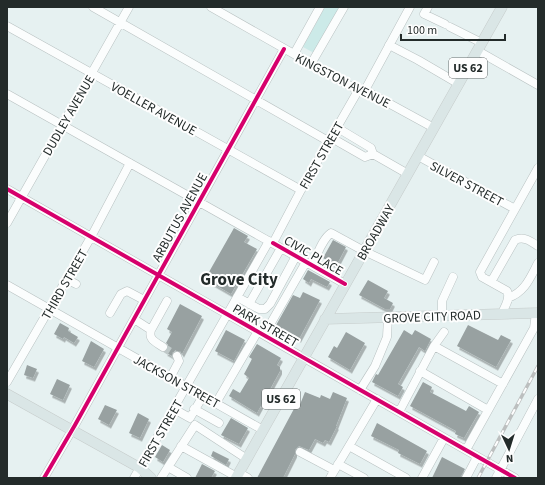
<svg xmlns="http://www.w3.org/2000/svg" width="545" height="485" font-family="'Source Sans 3',sans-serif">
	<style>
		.green { fill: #cceae8 }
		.building { fill: #98a1a1; filter: url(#shadow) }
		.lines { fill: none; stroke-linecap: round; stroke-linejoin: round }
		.minor-tunnel { stroke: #bfc9c9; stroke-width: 8; stroke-dasharray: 8 4; stroke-linecap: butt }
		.minor-casing { stroke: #b8c1c1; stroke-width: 9 }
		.major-casing { stroke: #c6cccb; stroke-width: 11 }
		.minor { stroke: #fbfdfd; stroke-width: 8 }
		.major { stroke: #dae6e6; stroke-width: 10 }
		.rail-casing { stroke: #bcbfbf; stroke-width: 3.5 }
		.rail { stroke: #fefefe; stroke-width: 2; stroke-dasharray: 6; stroke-linecap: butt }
		.cycleway-casing { stroke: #fefefe; stroke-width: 6 }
		.cycleway { stroke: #d6006c; stroke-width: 4 }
		.labels { text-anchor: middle; stroke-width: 4; stroke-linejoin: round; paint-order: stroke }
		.shield { fill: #fefefe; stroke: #656a6a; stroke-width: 1 }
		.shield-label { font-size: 12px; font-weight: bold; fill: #232b2a }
		.street-label { font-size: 13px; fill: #232b2a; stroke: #fefefe }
		.district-label { font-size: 17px; font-weight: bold; fill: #232b2a; stroke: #fefefe }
	</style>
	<defs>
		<filter id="shadow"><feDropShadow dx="2" dy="3.5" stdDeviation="0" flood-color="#0004"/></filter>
	</defs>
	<rect width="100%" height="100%" fill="#e6f1f1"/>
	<path class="green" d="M325 7H340L314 53 303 47Z"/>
	<path class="building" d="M234 228 248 236 244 242 257 249 231 294 205 279Z
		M333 240 346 247 336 266 323 258Z
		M308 270 330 282 327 287 311 279 309 283 303 279Z
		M368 280 388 291 384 298 393 303 390 309H385L359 295Z
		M303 292 320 300 299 339 275 327 293 295 300 298Z
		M180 304 202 316 182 354 180 351H175L172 353V356L165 352 168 350V345L166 343 172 332 167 329Z
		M60 323 69 328 68 331 78 337 74 343 64 337 63 339 54 334Z
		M468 325 498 340 501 335 511 340 496 367 457 346Z
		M226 330 245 340 234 361 215 351Z
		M404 330 412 335 415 330 431 339 425 351 419 347 398 384 403 387 398 396 372 382 376 374 378 375Z
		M346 332 365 343 350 370 328 357 334 346 337 348Z
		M91 341 104 349 94 367 82 361Z
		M257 344 281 358 277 365 280 367V371L257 413 229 396 233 389 240 393 249 378 244 374 252 359 249 357Z
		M27 365 37 369 33 378 24 375Z
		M57 379 70 385 63 400 50 394Z
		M423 382 432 387 430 392 466 411 469 406 479 412 464 438 455 434 456 431 410 406Z
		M305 392 320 398 321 395 330 399 333 392 347 398 336 426H337L329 442 325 440 323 443 315 439 309 450 299 446 295 450V454L283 478H257L296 405 299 407Z
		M105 405 117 410 109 425 98 419Z
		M138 413 149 419 140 438 129 433Z
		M231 418 248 428 239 444 221 435Z
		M377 423 427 451 420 464 398 453 399 450 371 436Z
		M162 445 170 450 163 462 155 457Z
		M213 451 229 459 226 465 211 456Z
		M442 457 465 469 460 478H432Z
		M202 464 215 471 211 478H195Z"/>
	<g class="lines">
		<path class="minor-tunnel" d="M163 347 177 356"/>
		<g class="minor-casing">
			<path id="minor" d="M93 7 328 141
				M211 7 352 87 370 93 434 128
				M428 7 424 14 445 24
				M7 26 301 190
				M450 27 482 43
				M389 45 418 60 459 84
				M478 51 538 85
				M294 54 320 7
				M311 64 344 7
				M365 90 410 7
				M7 94 345 284
				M336 127 371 148 373 154 408 174
				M330 137 365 157 373 154
				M418 156 515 209
				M7 189 515 478
				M7 223 129 7
				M273 243 301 190 359 89
				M312 265C317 256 322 239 331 233L364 251 425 280 434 262
				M66 279 76 284
				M491 282 515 240C524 236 530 241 538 246
				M7 285 263 430
				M237 297 259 309H265L270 304 296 256
				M508 298C525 292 530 278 538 263
				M249 304 281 248
				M110 313 121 294 127 291 144 300
				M502 313C505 306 511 298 507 291L482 277 480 272 538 168
				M442 315V301L453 277
				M134 319 151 330 167 301
				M151 330C148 340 156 342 163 347
				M264 335 306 262
				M434 346 444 332
				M420 371 488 410
				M170 378 179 361 177 356
				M7 382 91 237 130 163
				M360 390 375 366 387 337 388 317
				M216 403 258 331
				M174 409 190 418 203 396
				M194 409 219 423
				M399 412 434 346 503 384
				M181 446 237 477
				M349 446 406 478
				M466 450 534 328 536 313
				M300 452 334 470
				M338 464 364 478
				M168 467 187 478
				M239 473 248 478
				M44 478 75 425 284 49
				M134 478 269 241
				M161 478 195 425 247 459
				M330 478 377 399
				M422 478 444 438
				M466 478 477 457
				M496 478 538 399"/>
		</g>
		<g class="major-casing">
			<path id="major" d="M325 319 538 313
				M7 394 140 468 151 478
				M236 478 502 7"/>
		</g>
		<use href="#minor" class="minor"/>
		<use href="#major" class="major"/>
		<g class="rail-casing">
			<path id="rail" d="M478 478 538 366"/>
		</g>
		<use href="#rail" class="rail"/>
		<g class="cycleway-casing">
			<path id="cycleway" d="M7 189 515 478
				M273 243 345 284
				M44 478 75 425 284 49"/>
		</g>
		<use href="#cycleway" class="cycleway"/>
	</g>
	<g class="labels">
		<g class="shield">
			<rect x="449" y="58" width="38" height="20" rx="3"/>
			<rect x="262" y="389" width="38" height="20" rx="3"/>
		</g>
		<g class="shield-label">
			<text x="468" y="72">US 62</text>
			<text x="281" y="403">US 62</text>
		</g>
		<g class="street-label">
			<text transform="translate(343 80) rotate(27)" y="5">KINGSTON AVENUE</text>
			<text transform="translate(154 108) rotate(29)" y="5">VOELLER AVENUE</text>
			<text transform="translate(68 115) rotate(-60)" y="5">DUDLEY AVENUE</text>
			<text transform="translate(321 155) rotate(-60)" y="5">FIRST STREET</text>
			<text transform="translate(467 183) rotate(28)" y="5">SILVER STREET</text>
			<text transform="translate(179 217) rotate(-61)" y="5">ARBUTUS AVENUE</text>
			<text transform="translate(375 232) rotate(-60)" y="5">BROADWAY</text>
			<text transform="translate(314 255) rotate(30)" y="5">CIVIC PLACE</text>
			<text transform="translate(64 284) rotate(-60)" y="5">THIRD STREET</text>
			<text transform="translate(432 316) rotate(-2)" y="5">GROVE CITY ROAD</text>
			<text transform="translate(266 325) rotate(30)" y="5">PARK STREET</text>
			<text transform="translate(177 381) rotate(29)" y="5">JACKSON STREET</text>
			<text transform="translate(160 433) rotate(-60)" y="5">FIRST STREET</text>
		</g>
		<g class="district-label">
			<text x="239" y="285">Grove City</text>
		</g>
	</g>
	<rect width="545" height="485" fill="none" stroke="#232b2a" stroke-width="16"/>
	<g transform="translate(509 449) rotate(176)" stroke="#fefefe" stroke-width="3" paint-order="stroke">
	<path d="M0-3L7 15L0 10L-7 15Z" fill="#232b2a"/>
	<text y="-6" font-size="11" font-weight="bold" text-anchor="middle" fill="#232b2a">N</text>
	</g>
	<path d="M401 34v6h104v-6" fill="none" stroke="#232b2a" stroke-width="2"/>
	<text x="407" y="34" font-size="12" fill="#232b2a" stroke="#fefefe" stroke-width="3" paint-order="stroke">100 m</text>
</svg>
